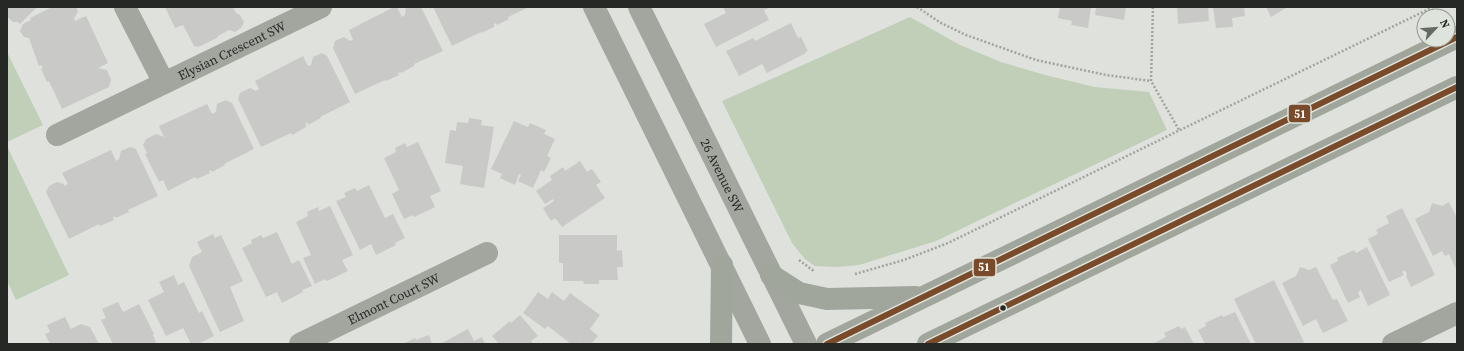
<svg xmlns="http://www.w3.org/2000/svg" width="1464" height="351" font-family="'Source Serif 4',serif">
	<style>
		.green { fill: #c1cfb9 }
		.building { fill: #c9cac7 }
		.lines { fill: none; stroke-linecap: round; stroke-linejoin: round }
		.path { stroke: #a0a49e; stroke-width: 2.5; stroke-dasharray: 2 2; stroke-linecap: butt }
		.minor { stroke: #a2a69f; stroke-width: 22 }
		.tertiary { stroke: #a2a69f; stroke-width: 22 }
		.secondary { stroke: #a1a69d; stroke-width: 22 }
		.bus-1-casing { stroke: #dee3db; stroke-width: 9 }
		.bus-1 { stroke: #7a4b2a; stroke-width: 6 }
		.bus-dot { fill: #262825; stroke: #dee3db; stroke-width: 1.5 }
		.labels { text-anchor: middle; stroke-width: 4; stroke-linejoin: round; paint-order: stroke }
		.street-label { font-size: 13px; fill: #262825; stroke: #dee3db }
		.line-badge { stroke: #dee3db; stroke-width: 1.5 }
		.badge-label { font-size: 11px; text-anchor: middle; font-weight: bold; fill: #fff }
	</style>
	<rect width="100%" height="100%" fill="#dfe1dd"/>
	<path class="green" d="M910 17 960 45 1001 62 1045 75 1095 87 1149 92 1167 130 936 241 859 265 837 267 815 266 805 259 792 243 722 101Z
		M7 52 43 125 7 142Z
		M7 146 69 275 16 300 7 281Z"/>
	<path class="building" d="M7 7H37L20 24 18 22H13L7 17Z
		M52 7H76L78 11 75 17 74 18 75 21 86 16 108 63 98 68 107 70 111 80 109 87 62 109 49 81 47 82 41 69 43 68 41 65 39 66 29 38 24 37 20 31 23 24 31 20 30 18Z
		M165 7H233L236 13 240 15 244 22 241 28 235 32 229 30 218 36 217 38 198 47 194 46 183 25 175 28Z
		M394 7H397L402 17 405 15 406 7H421L443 51 414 64V66L401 73V72L398 73 399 75 386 81 385 80 355 94 333 48 335 41 344 37 350 41 353 40 349 30Z
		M433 7H529L508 17 509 19 497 25 496 23 494 24V27L481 33V32L452 46Z
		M723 7H771L764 10 769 20 716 47 704 24 726 13Z
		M1060 7H1091L1088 28 1071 25 1072 21 1058 18Z
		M1096 7H1126L1124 20 1095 15Z
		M1177 7H1208L1209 21 1178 24Z
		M1213 7H1244L1245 16 1232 18 1233 27 1216 28Z
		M1266 7H1285L1286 8 1271 17Z
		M791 23 798 38 801 37 808 51 805 52 806 53 767 73 762 64 739 76 726 51 753 38 755 41Z
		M322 53 327 56 350 102 320 117 321 118 308 125 307 122 306 123V127L292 135 291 133 261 147 238 99 240 93 250 88 256 91 259 89 255 81 303 56 308 66 311 65 313 57Z
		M226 100 232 103 254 149 224 164 225 165 212 172 211 170 209 171 210 173 197 179 195 177 168 191 163 180 159 182 145 154 147 153 143 145 146 139 156 134 164 137 159 126 207 104 212 114 216 112 217 104Z
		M469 118 482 120 481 125 494 127 484 188 460 184 463 166 445 163 450 130 456 131 457 122 468 123Z
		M514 121 528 127 530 123 546 130 544 134 555 139 547 156 551 158 544 172 541 170 533 188 518 181 521 175 519 174 515 185 500 178 502 174 491 169Z
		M418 142 441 191 430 196 435 207 414 217 413 215 404 219 392 194 399 190 384 158 396 152 395 148 405 143 407 147Z
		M130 147 136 149 158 196 128 210 129 212 116 218 115 216 113 218 114 220 100 226 99 224 69 239 46 192 49 186 57 182 64 184V186L68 184 62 173 111 150 116 161 119 159 121 151Z
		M580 161 587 172 592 169 601 182 596 185 605 198 562 227 555 218 551 221 543 208 554 201 553 199 545 204 536 191 552 180 550 176 563 167 565 171Z
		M369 185 385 218 393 214 405 238 395 243 396 245 376 255 371 244 360 250 336 201 346 197 344 193 355 188 357 191Z
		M1449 202 1457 218V268L1456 269 1449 254 1445 256 1442 251 1433 256 1415 219 1429 212 1432 203 1442 206Z
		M330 206 353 255 342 260 348 271 327 281 325 279 315 284 303 258 311 255 296 222 308 216 307 212 318 207 319 211Z
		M1402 208 1435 275 1411 287 1406 276 1407 275 1405 270 1402 272 1404 275 1389 282 1368 239 1378 234 1376 230 1389 223 1386 216Z
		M277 232 292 264 299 260 312 286 302 290 303 292 282 303 277 292 266 297 242 248 252 243 251 240 261 235 263 238Z
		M213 234 215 238 221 235 243 281 230 287 244 321 220 332 189 266 192 257 202 252 197 242Z
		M559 235H617V251L622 250 623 267H617L618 280H599V284H584L583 281H563V263H559Z
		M1367 247 1390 295 1368 306 1361 290 1358 292 1360 297 1348 303 1330 265 1338 261 1337 258 1354 250 1356 253Z
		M1300 267 1309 270 1316 267 1333 300 1337 299 1348 321 1323 333 1316 319 1303 326 1282 283 1296 276Z
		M174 275 178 285 184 282 199 313 202 311 214 336 198 344H191L183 328 166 336 148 300 164 292 159 282Z
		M1274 280 1304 342 1300 344H1275V343L1256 344 1234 299Z
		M538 292 548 299 552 292 564 301 570 293 600 315 590 329 598 336 591 344H581L579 342 577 344H571L548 326 545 329 523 313Z
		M118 302 123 312 139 304 154 334 153 335 156 342 153 344H113L101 320 106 318 102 309Z
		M1235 312 1251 344H1205L1198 330 1206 326 1205 323 1222 315 1223 317Z
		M520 315 538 336 531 341 534 344H499L492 336 510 321 511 323Z
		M65 317 71 329 81 324 90 327 99 344H50L45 334 50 332 47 325Z
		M1179 326 1181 329 1185 327 1194 344H1152L1166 337 1164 333Z
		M468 329 474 341 482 337 485 344H440Z
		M429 335 432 344H403L415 338 416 340Z"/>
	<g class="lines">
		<path class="path" d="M917 7 941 23 966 35 1036 60 1106 75 1151 81
			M1153 7 1151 81 1179 130
			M799 260 815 272
			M855 274 904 260 948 243 1433 7"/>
		<g class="minor">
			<path d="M125 7 164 83"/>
			<path id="s1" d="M57 135 321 7"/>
			<path id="s2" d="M300 344 487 253"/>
			<path d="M1393 344 1457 313"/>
		</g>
		<g class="tertiary">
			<path d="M594 7 760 344"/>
			<path id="s3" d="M639 7 806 344"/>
		</g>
		<path class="secondary" d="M771 275 799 293 827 299 916 297
			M721 344 722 265
			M827 344 1457 37
			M928 344 1457 87"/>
		<g class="bus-1-casing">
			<path id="bus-1" d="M827 344 1457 37
				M928 344 1457 87"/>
		</g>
		<use href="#bus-1" class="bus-1"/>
	</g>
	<circle class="bus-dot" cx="1003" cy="308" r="3.5"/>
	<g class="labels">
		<g class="street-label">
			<text dy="5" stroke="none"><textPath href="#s1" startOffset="194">Elysian Crescent SW</textPath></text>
			<text dy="5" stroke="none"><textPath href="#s3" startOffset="188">26 Avenue SW</textPath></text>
			<text dy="5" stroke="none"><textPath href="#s2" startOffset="104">Elmont Court SW</textPath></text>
		</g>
	</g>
	<g class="line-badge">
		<rect x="1288" y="104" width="23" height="19" rx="4" fill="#7a4b2a"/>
		<rect x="973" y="258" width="23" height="19" rx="4" fill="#7a4b2a"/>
	</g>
	<g class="badge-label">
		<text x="1300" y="118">51</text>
		<text x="984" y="271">51</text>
	</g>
	<rect width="1464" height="351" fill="none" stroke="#262825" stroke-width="16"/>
	<g transform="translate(1436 28) rotate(64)"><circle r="19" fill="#dee3db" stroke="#949892"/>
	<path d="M0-3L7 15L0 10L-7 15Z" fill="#676965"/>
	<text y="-6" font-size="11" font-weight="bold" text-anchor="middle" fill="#262825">N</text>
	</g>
</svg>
